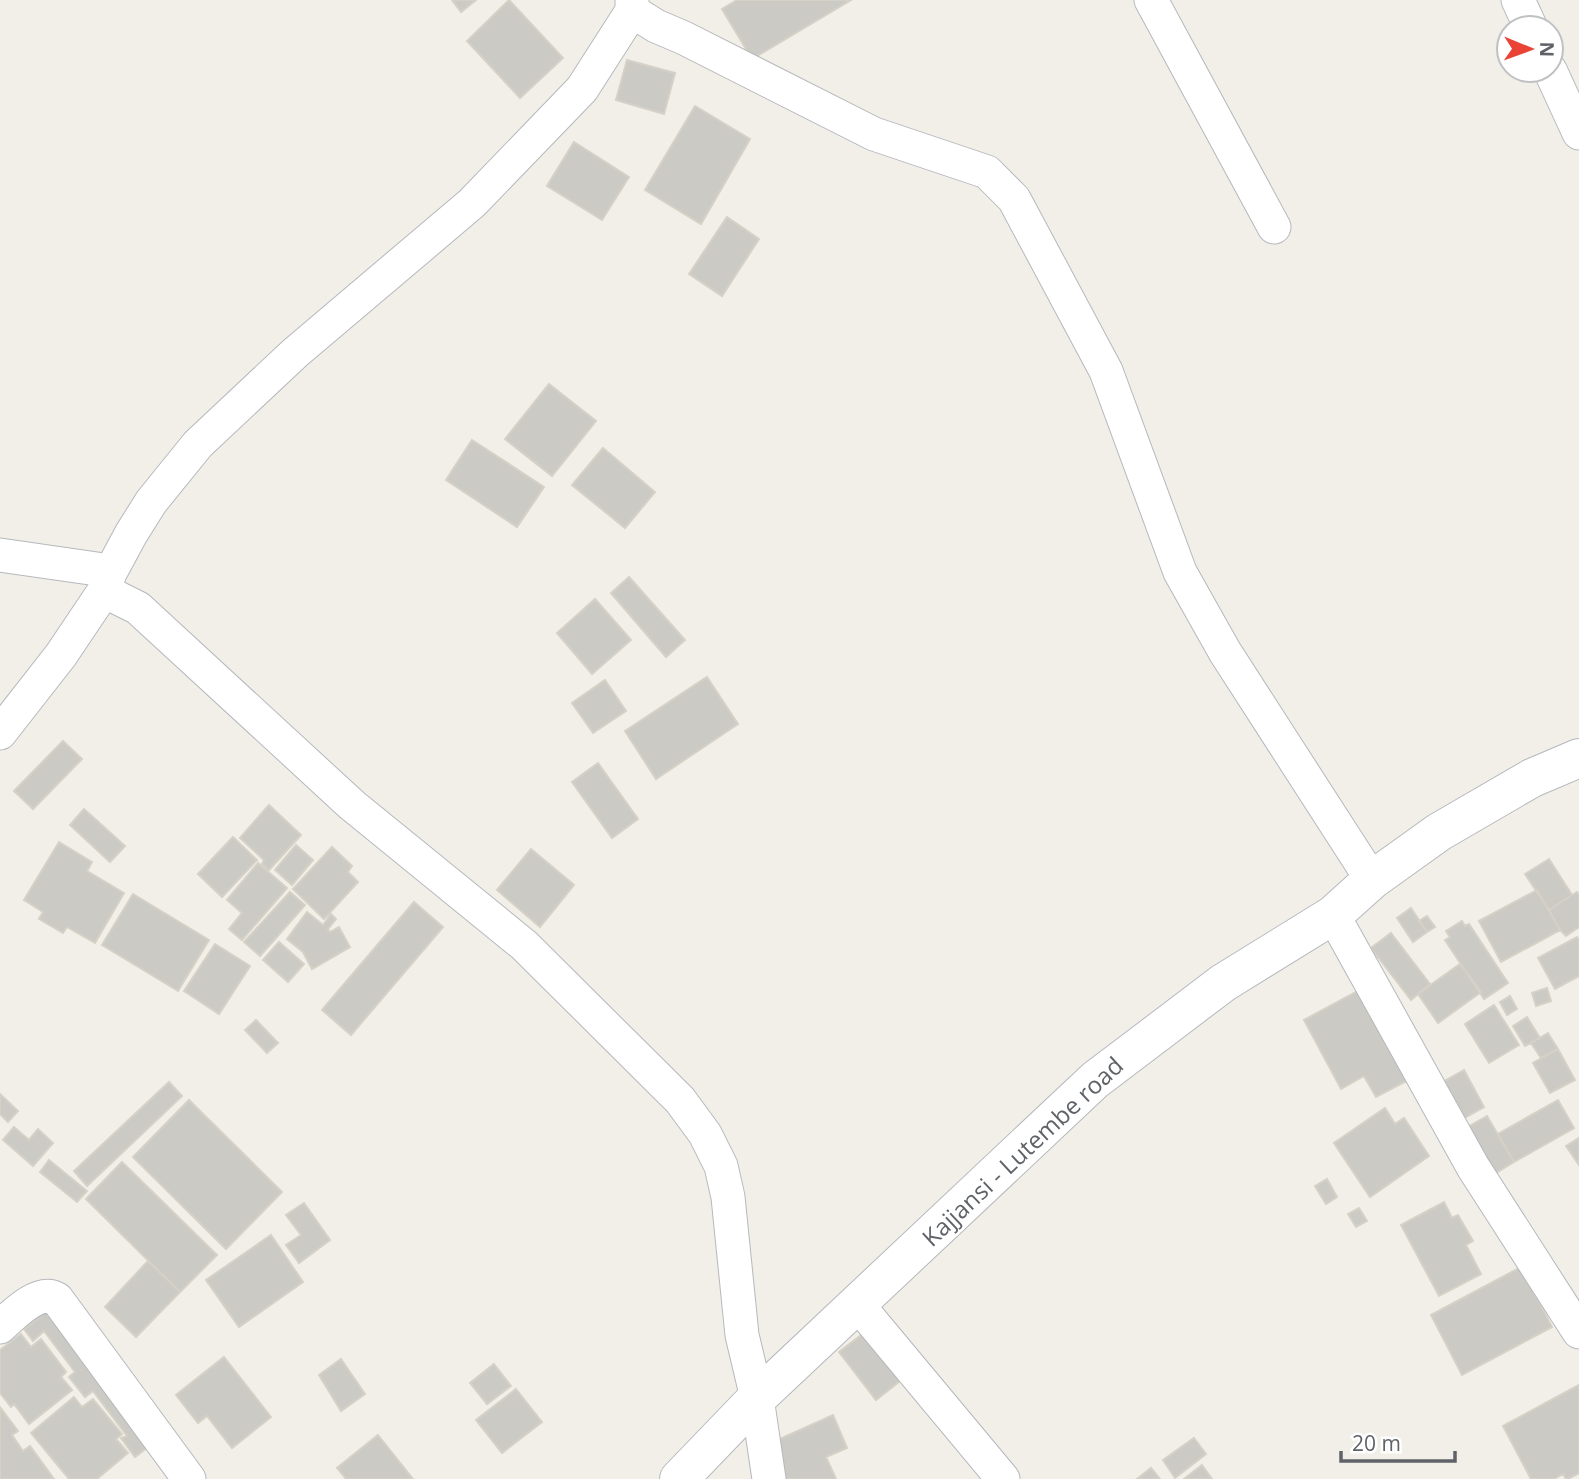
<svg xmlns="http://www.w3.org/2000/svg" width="1579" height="1479" font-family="'Open Sans',sans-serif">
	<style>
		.building { fill: #cccac5; stroke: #d6d1c6; stroke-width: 2 }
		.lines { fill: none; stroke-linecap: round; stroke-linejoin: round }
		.minor-casing { stroke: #b5b8bc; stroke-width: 35 }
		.tertiary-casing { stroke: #b5b8bc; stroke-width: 40 }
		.minor { stroke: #fff; stroke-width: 33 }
		.tertiary { stroke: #fff; stroke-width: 38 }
		.labels { text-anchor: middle; stroke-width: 5; stroke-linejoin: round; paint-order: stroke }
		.street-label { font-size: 24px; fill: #5f6368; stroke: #fff }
	</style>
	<rect width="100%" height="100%" fill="#f1efe8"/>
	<path class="building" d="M452 0H476L461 12Z
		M509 0 563 58 520 98 467 41Z
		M737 0H851L752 59 722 9Z
		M627 60 675 73 664 114 616 100Z
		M695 106 750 139 701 224 645 190Z
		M574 142 629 177 602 220 547 186Z
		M727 217 759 239 722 296 689 274Z
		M549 384 596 421 552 476 505 439Z
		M472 440 544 487 517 527 446 480Z
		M603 448 655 492 625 528 572 485Z
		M629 577 685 640 666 657 611 593Z
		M595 599 631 640 592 674 557 633Z
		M707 677 738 724 656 779 625 731Z
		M605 680 626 711 593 733 572 703Z
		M63 741 82 759 33 809 14 791Z
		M598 763 638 819 612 838 572 782Z
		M269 805 301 835 269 870 262 864 264 860 240 838Z
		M84 809 125 846 110 862 70 825Z
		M233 837 257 860 222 897 198 874Z
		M59 842 92 862 87 871 124 893 95 943 67 927 63 933 39 919 43 912 24 900Z
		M296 845 313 860 292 885 275 870Z
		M332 847 352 866 348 872 358 882 324 919 293 889Z
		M531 849 574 885 540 927 497 890Z
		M1549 859 1572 895 1549 910 1525 874Z
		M258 863 287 888 242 940 229 929 242 913 227 900Z
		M1537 890 1560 930 1501 962 1479 921Z
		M290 892 305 905 260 956 244 942Z
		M1577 892 1579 895V927L1566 936 1560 930 1549 910Z
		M133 894 209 940 178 991 102 945Z
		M414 902 443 927 351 1035 322 1010Z
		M1411 908 1427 932 1413 942 1397 918Z
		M307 912 323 925 331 914 336 919 328 929 330 932 339 927 350 947 312 969 303 952 287 939Z
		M1427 916 1435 927 1427 932 1419 921Z
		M1462 921 1465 926 1469 924 1508 983 1484 999 1445 940 1450 937 1446 931Z
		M1391 933 1430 984 1411 1000 1371 948Z
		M1577 937 1579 941V976L1555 989 1538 958Z
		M279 942 304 964 288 982 263 960Z
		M215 944 250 966 219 1014 184 991Z
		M1460 964 1481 992 1438 1023 1418 994Z
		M1365 987 1414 1077 1376 1097 1364 1076 1341 1089 1304 1020Z
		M1547 988 1551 1001 1536 1006 1532 993Z
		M1510 996 1517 1009 1507 1015 1500 1002Z
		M1494 1005 1519 1045 1489 1063 1465 1024Z
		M1527 1017 1540 1038 1525 1046 1513 1026Z
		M256 1020 278 1043 267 1053 245 1030Z
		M1548 1033 1558 1049 1541 1058 1531 1043Z
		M1558 1049 1575 1080 1550 1093 1533 1063Z
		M1464 1070 1484 1107 1461 1120 1441 1083Z
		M169 1082 182 1096 87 1186 74 1171Z
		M0 1094 18 1111 8 1122 0 1114Z
		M189 1100 282 1192 226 1249 133 1157Z
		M1558 1100 1574 1128 1514 1162 1498 1134Z
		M1385 1108 1395 1124 1404 1118 1429 1156 1370 1197 1334 1143Z
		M1487 1116 1514 1162 1491 1176 1464 1129Z
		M14 1127 29 1140 38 1129 53 1143 33 1166 3 1140Z
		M1579 1138V1165L1566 1146Z
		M49 1160 87 1191 77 1202 40 1172Z
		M122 1162 217 1255 180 1292 86 1199Z
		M1327 1179 1337 1197 1326 1204 1315 1186Z
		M1444 1202 1452 1218 1458 1215 1473 1241 1466 1245 1481 1274 1439 1296 1401 1225Z
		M304 1203 330 1240 299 1263 286 1245 301 1235 286 1215Z
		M1359 1208 1367 1221 1356 1227 1348 1214Z
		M271 1235 303 1282 239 1327 206 1280Z
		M148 1261 180 1292 136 1337 105 1307Z
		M1521 1267 1552 1327 1462 1375 1431 1315Z
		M52 1308 153 1443 135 1457 121 1438 127 1436 93 1391 85 1397 69 1377 75 1372 44 1331 33 1341 24 1329Z
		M864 1333 900 1381 876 1400 839 1352Z
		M21 1334 31 1347 41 1339 66 1372 61 1377 72 1390 29 1424 14 1404 11 1407 0 1393V1350Z
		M224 1357 271 1417 232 1448 207 1416 198 1423 176 1395Z
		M341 1359 365 1394 341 1411 319 1375Z
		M494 1364 511 1386 487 1404 470 1383Z
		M1579 1385V1473L1568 1479H1566L1563 1474 1554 1479H1531L1503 1426Z
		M516 1389 542 1422 502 1453 476 1420Z
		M74 1397 82 1407 93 1399 122 1434 116 1439 128 1453 97 1479H69L31 1433Z
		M0 1407 18 1431 12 1435 23 1451 30 1446 54 1479H0Z
		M833 1415 847 1448 826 1457 836 1479H779L764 1446Z
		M378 1435 413 1479H346L337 1468Z
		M1194 1438 1206 1454 1175 1478 1163 1460Z
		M1202 1465 1212 1479H1184Z
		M1151 1468 1160 1479H1137Z"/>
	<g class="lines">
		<g class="minor-casing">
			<path id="minor" d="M632 0V11L656 26 684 38 874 134 987 172 1014 199 1106 371 1180 572 1225 652 1372 880
				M1151 0 1274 227
				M1518 0 1531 28
				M1550 70 1579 133
				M0 555 97 569 110 573
				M104 591 138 608 352 805 524 945 680 1100 705 1134 721 1166 728 1197 742 1335 757 1398 769 1479
				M0 733 61 655 104 591 110 573 131 534 151 502 198 444 295 353 472 203 582 89 632 11
				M1333 915 1473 1167 1579 1332
				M858 1305 1003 1479
				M0 1327C13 1315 39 1288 57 1299L189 1479"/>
		</g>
		<g class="tertiary-casing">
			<path id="tertiary" d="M679 1479 757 1398 1095 1080 1223 983 1333 915 1372 880 1439 832 1532 778 1579 758"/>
		</g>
		<use href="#minor" class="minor"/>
		<use href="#tertiary" class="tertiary"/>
	</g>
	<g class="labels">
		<g class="street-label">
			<text transform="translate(1023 1152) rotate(-43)" y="8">Kajjansi - Lutembe road</text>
		</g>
	</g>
	<g transform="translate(1530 49) rotate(91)"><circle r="33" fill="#ffffff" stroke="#bfc1c3" stroke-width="2"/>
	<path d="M0-5L12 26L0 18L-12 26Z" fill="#ea4335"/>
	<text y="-10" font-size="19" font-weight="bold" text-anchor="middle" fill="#5f6368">N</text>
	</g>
	<path d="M1341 1451v10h114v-10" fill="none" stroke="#5f6368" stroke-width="3.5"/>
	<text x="1352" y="1451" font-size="21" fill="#5f6368" stroke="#ffffff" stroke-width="5" paint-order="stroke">20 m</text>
</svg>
